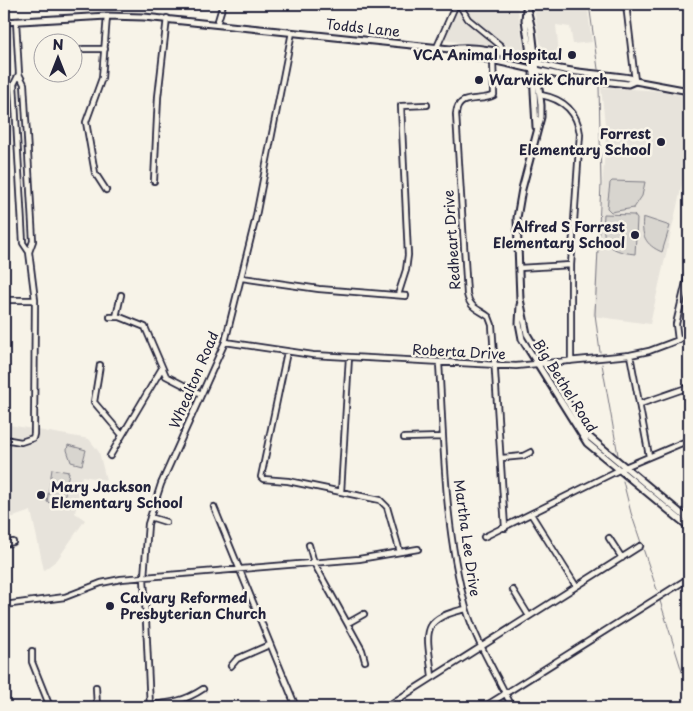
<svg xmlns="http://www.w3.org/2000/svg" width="693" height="711" font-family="'Playpen Sans',sans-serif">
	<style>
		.built { fill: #e7e3db }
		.green { fill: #d8d5cf; stroke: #7d7c85 }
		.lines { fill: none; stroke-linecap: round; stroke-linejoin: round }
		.stream { stroke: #76747f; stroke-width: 1 }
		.minor-casing { stroke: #22223b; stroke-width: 8 }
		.major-casing { stroke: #22223b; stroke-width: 9 }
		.minor { stroke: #f7f3e8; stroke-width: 4.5 }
		.major { stroke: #f7f3e8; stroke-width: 5 }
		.poi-dot { fill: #22223b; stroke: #f7f3e8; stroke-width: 2 }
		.labels { text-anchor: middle; stroke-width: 5; stroke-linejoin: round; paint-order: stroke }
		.street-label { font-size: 14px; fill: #22223b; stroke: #f7f3e8 }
		.poi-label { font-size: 14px; font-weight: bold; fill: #22223b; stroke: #f7f3e8; text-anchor: end }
	</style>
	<rect width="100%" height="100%" fill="#f7f3e8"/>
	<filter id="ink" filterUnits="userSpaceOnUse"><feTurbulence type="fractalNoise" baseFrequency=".02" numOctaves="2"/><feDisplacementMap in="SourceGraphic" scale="10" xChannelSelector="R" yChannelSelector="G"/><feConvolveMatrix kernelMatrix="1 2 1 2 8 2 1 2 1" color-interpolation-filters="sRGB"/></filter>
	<g filter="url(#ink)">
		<path class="built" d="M486 4H517L524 50 522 52H515L472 17 466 8Z
			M533 4H587L592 42 573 44 570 27 556 25 560 63 543 58Z
			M458 9 466 22 496 48 445 40Z
			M601 87 663 91 689 97V154L650 324 593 316 606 134Z
			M4 424 89 439 99 452 106 480 82 476 75 513 85 520 57 560 44 570 31 511 4 520Z"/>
		<path class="green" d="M612 181 645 182 642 196 634 208 611 212 607 208 610 183Z
			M604 214 634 215 637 219 635 254C605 251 602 241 604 214Z
			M643 217 670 226 662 252C645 245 641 235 643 217Z
			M68 445 86 450 82 465 71 462 67 450Z
			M52 469 69 472 63 505 47 502Z"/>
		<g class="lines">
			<path class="stream" d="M589 4 598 69
				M599 85 601 184 595 314 600 352
				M602 364 618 455
				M623 481 631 513 657 590
				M660 601 689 694
				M402 701 403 707"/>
			<g class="minor-casing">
				<path id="minor" d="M459 4 468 19 501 46V53
					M626 4 635 81
					M217 24 223 4
					M437 47 456 4
					M83 49H105
					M493 59 494 95C481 103 458 92 456 114L467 294C470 309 479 309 489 317L492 325 505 528
					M19 74 14 84 23 243 29 252
					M541 95C563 99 577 111 580 134L571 265V361
					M154 181 158 97 167 18
					M106 190 95 173 86 122 102 78 107 16
					M519 268 571 265
					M242 278 319 289 406 296
					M398 295 406 270 408 255 401 106 427 105
					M4 300H35
					M110 317H120L145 327 166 376 201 394
					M116 317 121 295
					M678 340 676 324 689 270
					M225 342 313 355 516 366 630 355 649 351 689 336
					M287 352 261 477 263 479 288 481 380 500 387 507 400 552
					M630 355 649 456
					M439 363C444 443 444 529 466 608 476 642 497 675 512 707
					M100 365 94 402 122 435
					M640 404 689 387
					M404 438 443 437
					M4 439 21 442 33 438 34 434 35 300 29 252 33 241 24 84 19 74 16 21
					M110 456 162 368
					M502 458 523 456 531 452
					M341 492 349 357
					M214 507 296 707
					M531 514 576 586
					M150 517 166 522
					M484 537 625 467 689 440
					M609 538 622 558
					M4 544 13 542
					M309 545 314 563 362 650 365 661
					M513 590 529 616
					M4 605 65 597 101 583 121 579 359 559 418 549
					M348 623 364 614
					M32 651V662L50 707
					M231 666 237 659 269 645
					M432 677C428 634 417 619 466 609
					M96 687 97 707
					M150 705C171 703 185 701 203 689
					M150 707 144 577 148 524 161 484 225 342 255 221 292 32
					M386 707 640 546
					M484 707 689 578"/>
			</g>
			<g class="major-casing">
				<path id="major" d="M526 4 532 30 541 105V117L522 189 517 218 520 299 527 334 588 436 689 520
					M526 9 525 20 533 73 536 127
					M4 22 107 16 144 17 450 49 464 54 568 77 628 84 635 81
					M451 49C488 43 525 61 560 69 583 74 607 74 630 78L635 81 689 91
					M520 305 519 323 522 339 587 443 689 527"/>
			</g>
			<use href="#minor" class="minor"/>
			<use href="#major" class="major"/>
		</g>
	</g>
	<g class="poi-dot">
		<circle cx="572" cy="55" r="5"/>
		<circle cx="479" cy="80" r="5"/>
		<circle cx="661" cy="142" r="5"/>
		<circle cx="635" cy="235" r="5"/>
		<circle cx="41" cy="495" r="5"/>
		<circle cx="110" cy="606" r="5"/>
	</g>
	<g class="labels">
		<g class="street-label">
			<text transform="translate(363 28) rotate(6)" y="5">Todds Lane</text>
			<text transform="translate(452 240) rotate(-94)" y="5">Redheart Drive</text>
			<text transform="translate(459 352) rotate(3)" y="5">Roberta Drive</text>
			<text transform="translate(194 380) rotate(-67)" y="5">Whealton Road</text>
			<text transform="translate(565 386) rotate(58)" y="5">Big Bethel Road</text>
			<text transform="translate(467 538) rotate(82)" y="5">Martha Lee Drive</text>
		</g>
		<g class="poi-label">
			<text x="562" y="60">VCA Animal Hospital</text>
			<text x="489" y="85" text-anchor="start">Warwick Church</text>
			<text x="651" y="139">Forrest<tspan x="651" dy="16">Elementary School</tspan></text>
			<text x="625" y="232">Alfred S Forrest<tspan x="625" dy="16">Elementary School</tspan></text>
			<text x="51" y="492" text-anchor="start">Mary Jackson<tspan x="51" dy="16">Elementary School</tspan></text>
			<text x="120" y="603" text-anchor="start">Calvary Reformed<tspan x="120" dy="16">Presbyterian Church</tspan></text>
		</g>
	</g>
	<rect width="693" height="711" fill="none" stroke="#f7f3e8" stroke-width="20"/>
	<rect x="10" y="10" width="673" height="691" fill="none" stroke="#22223b" stroke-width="2" filter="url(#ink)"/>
	<g transform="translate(58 58)"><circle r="24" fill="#f7f3e8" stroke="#a29fa3"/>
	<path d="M0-4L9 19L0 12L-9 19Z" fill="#22223b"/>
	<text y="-8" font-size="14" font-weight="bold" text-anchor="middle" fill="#22223b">N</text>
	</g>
</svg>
